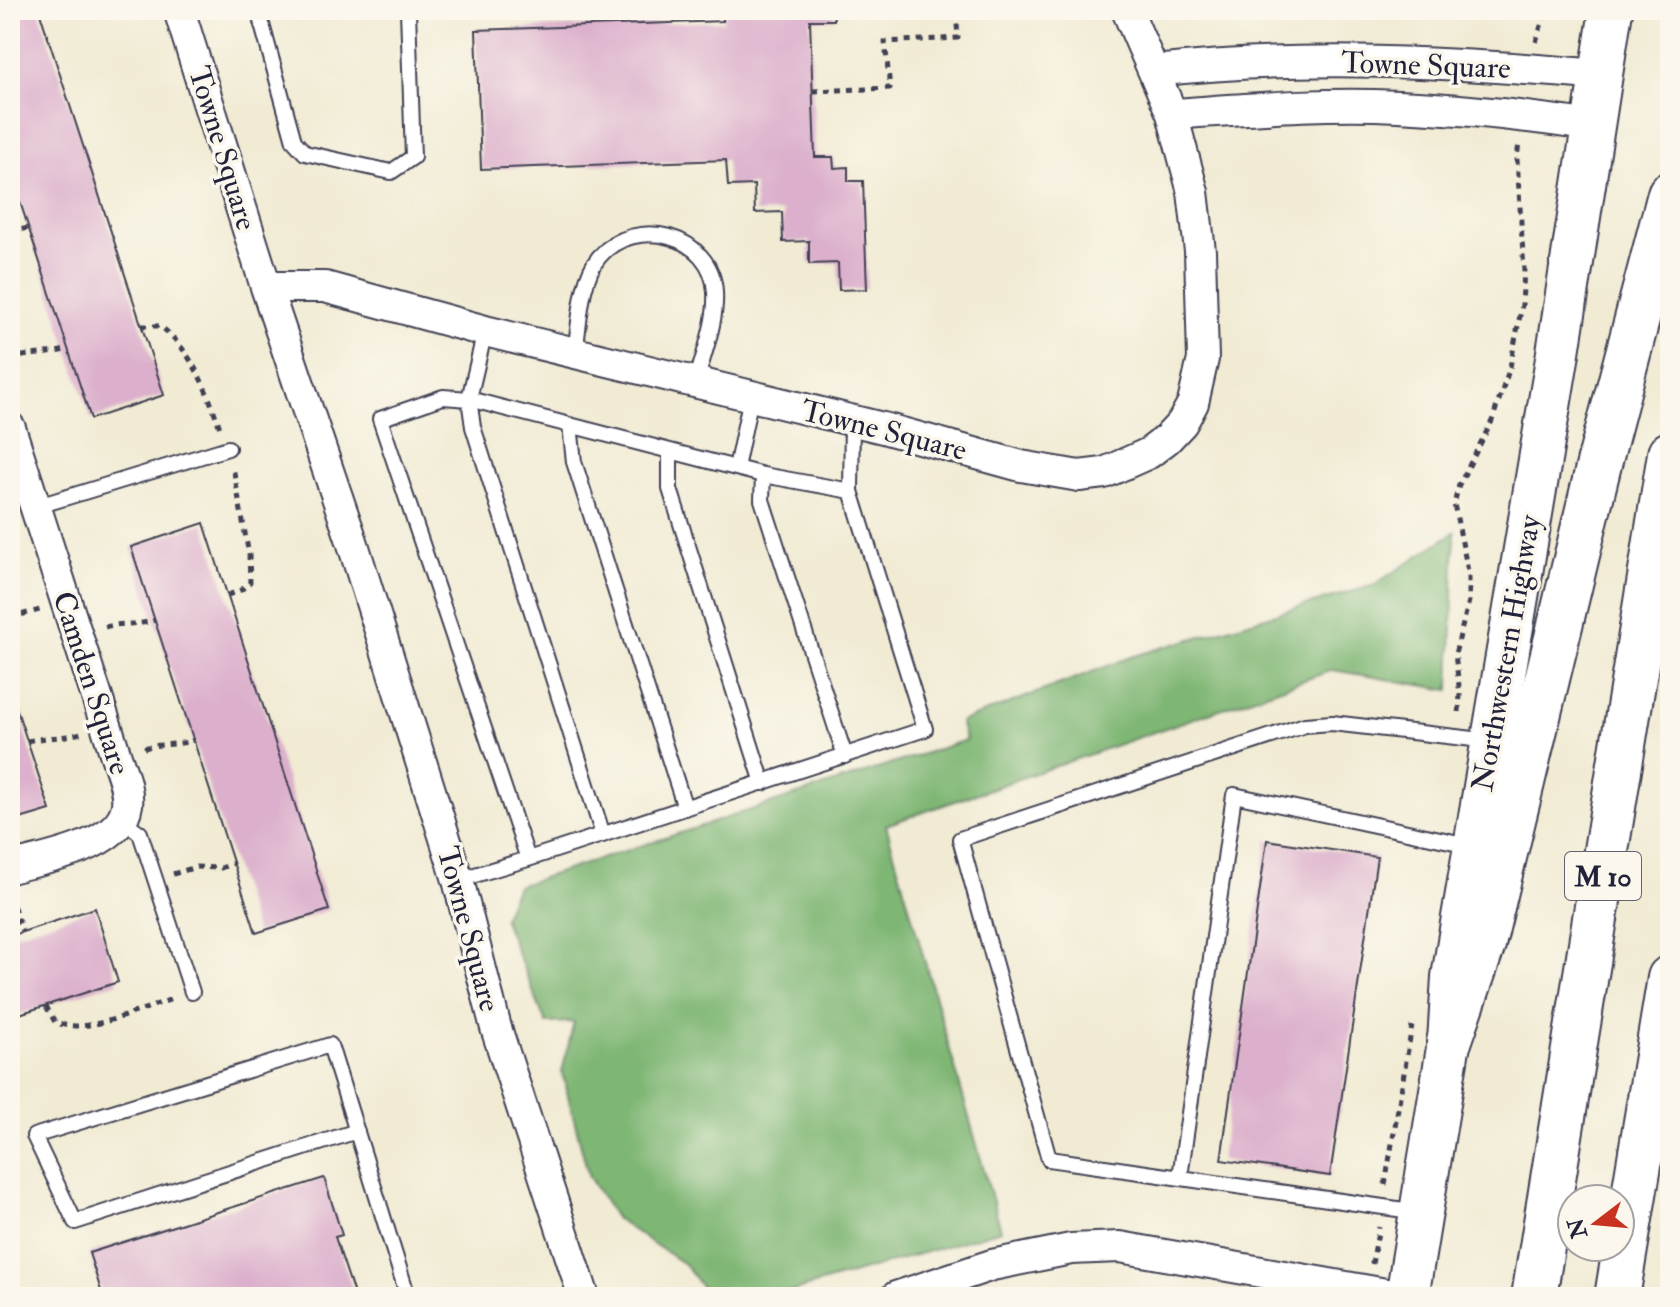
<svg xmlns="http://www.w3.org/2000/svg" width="1680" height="1307" font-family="'IM FELL Double Pica',serif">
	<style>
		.forest { fill: #7eb673; stroke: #506c57; stroke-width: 2 }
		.building { fill: #dcb0cc }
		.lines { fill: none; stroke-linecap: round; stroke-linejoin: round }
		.service-casing { stroke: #414052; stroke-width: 18 }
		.minor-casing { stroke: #414052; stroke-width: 34 }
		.secondary-casing { stroke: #414052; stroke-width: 46 }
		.motorway-casing { stroke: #414052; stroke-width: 48 }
		.path { stroke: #414052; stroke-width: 5; stroke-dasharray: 6 6; stroke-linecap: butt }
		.service { stroke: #fff; stroke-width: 14 }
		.minor { stroke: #fff; stroke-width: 30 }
		.secondary { stroke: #fff; stroke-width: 42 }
		.motorway { stroke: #fff; stroke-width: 44 }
		.labels { text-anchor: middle; stroke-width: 7; stroke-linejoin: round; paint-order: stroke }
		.shield { fill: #fbf7ec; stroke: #636270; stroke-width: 2 }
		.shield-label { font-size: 28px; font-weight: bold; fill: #22223b }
		.street-label { font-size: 30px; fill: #22223b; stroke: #fbf7ec }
	</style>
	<rect width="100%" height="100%" fill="#fbf7ec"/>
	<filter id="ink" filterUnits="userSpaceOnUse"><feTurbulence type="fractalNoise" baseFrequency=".0125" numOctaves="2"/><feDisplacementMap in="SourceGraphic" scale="16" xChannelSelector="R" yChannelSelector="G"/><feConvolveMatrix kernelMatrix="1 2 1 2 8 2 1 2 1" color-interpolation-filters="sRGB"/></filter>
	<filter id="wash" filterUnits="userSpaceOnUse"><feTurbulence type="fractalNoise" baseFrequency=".006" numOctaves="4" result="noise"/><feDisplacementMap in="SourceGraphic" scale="32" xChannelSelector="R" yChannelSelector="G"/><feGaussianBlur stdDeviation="1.8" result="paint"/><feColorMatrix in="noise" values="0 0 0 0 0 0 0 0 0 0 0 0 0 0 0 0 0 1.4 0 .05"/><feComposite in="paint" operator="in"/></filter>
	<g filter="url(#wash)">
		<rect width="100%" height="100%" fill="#f1ebd4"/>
		<path class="forest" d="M1455 532 1450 690 1333 670 886 825 1001 1230 773 1297H709L684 1264 616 1219 589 1177 562 1072 574 1022 546 1023 503 918 517 886 966 740 960 722 1134 656 1374 585Z"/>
		<g id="blocks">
			<path class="building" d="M15 10H39L164 395 91 419 10 171V12Z
				M723 10H833L834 20H810L815 157H833L834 168 848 167V181H863L867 289 839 290 838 263 809 264V241L783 242 782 212 755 213 754 185 728 186 726 160 481 169 476 30 723 21Z
				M204 523 329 910 256 933 131 547Z
				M10 689 50 810 10 822Z
				M1267 840 1377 857 1330 1176 1221 1160Z
				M95 908 118 982 10 1017V936Z
				M324 1178 342 1235 335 1237 355 1297H103L89 1253Z"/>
		</g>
	</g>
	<g filter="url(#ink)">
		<use href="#blocks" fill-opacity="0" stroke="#414052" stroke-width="2"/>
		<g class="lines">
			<g class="service-casing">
				<path id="service" d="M258 10 294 141 305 153 391 172 413 157 408 10
					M485 331 469 399 443 397 380 419 528 859 925 729 851 491 852 421
					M575 352C580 323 580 280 599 257 635 215 712 234 715 292 717 322 703 354 696 383
					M570 425 574 462 685 808
					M670 451V489L763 783
					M736 468 751 397
					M763 475 762 500 845 756
					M35 507 228 448
					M122 820 140 833 192 992
					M603 835 473 427 469 399 763 475 851 491
					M458 880 528 859
					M357 1131 75 1222 34 1136 330 1045 408 1297
					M1180 1177 1234 795 1473 846
					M1418 1212 1049 1159 960 839 1305 725 1332 723 1491 741"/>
			</g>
			<g class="minor-casing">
				<path id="minor" d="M179 10 266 287 352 541 458 880 496 1028 584 1297
					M1154 71C1303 54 1452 62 1601 75
					M1172 114C1247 109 1323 102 1398 106 1464 109 1528 116 1593 126
					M266 287H325L485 331 887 429 1021 466 1079 476 1104 473 1149 453 1167 439 1182 423 1193 403 1203 359 1200 251 1193 192 1172 114 1127 10
					M10 428 116 756C121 771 129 789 127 805 121 847 44 858 10 868
					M896 1297 992 1265 1071 1249 1120 1247 1403 1297"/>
			</g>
			<g class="secondary-casing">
				<path id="secondary" d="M1407 1297 1449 1042 1453 977 1557 359 1611 10"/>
			</g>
			<g class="motorway-casing">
				<path id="motorway" d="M1449 1042 1483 944 1599 464 1670 194
					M1534 1297 1670 454
					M1617 1297 1670 978"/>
			</g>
			<path class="path" d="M1536 42 1546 10
				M813 91 890 88 885 42 958 38 956 10
				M10 232 28 228
				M141 326H160C193 351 208 393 221 431
				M10 359C30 353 49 355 68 349
				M228 595 241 590 250 582 249 555 233 467
				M10 615 24 614 40 610
				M105 627C122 622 138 626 155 620
				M1459 712 1460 694 1455 654 1469 601V576L1454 504 1459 485 1492 421 1510 367 1522 305 1524 270 1517 159 1519 142
				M27 741C46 737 63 738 81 733
				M144 748C161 743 177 746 194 740
				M173 874 196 867 221 868 234 863
				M10 895 22 932
				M46 1006 55 1022C84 1036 142 1009 172 999
				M1385 1185 1412 1026
				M1372 1264 1379 1227"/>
			<use href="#service" class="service"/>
			<use href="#minor" class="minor"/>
			<use href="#secondary" class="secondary"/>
			<use href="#motorway" class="motorway"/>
		</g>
	</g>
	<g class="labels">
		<rect class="shield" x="1565" y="852" width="76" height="48" rx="6"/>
		<g class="shield-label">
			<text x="1603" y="886">M 10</text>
		</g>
		<g class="street-label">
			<text transform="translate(1426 65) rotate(2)" y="10">Towne Square</text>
			<text transform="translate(223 148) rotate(73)" y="10">Towne Square</text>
			<text transform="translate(884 430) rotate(14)" y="10">Towne Square</text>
			<text transform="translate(1506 653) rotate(-80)" y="10">Northwestern Highway</text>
			<text transform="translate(92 683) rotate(72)" y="10">Camden Square</text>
			<text transform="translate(469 929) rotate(75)" y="10">Towne Square</text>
		</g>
	</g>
	<rect width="1680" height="1307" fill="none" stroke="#fbf7ec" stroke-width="40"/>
	<g transform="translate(1596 1223) rotate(254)"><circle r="38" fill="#fbf7ec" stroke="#a4a2a5" stroke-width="2"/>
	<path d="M0-6L14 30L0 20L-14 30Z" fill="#c8321e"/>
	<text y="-12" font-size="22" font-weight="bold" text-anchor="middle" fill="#22223b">N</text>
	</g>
</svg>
